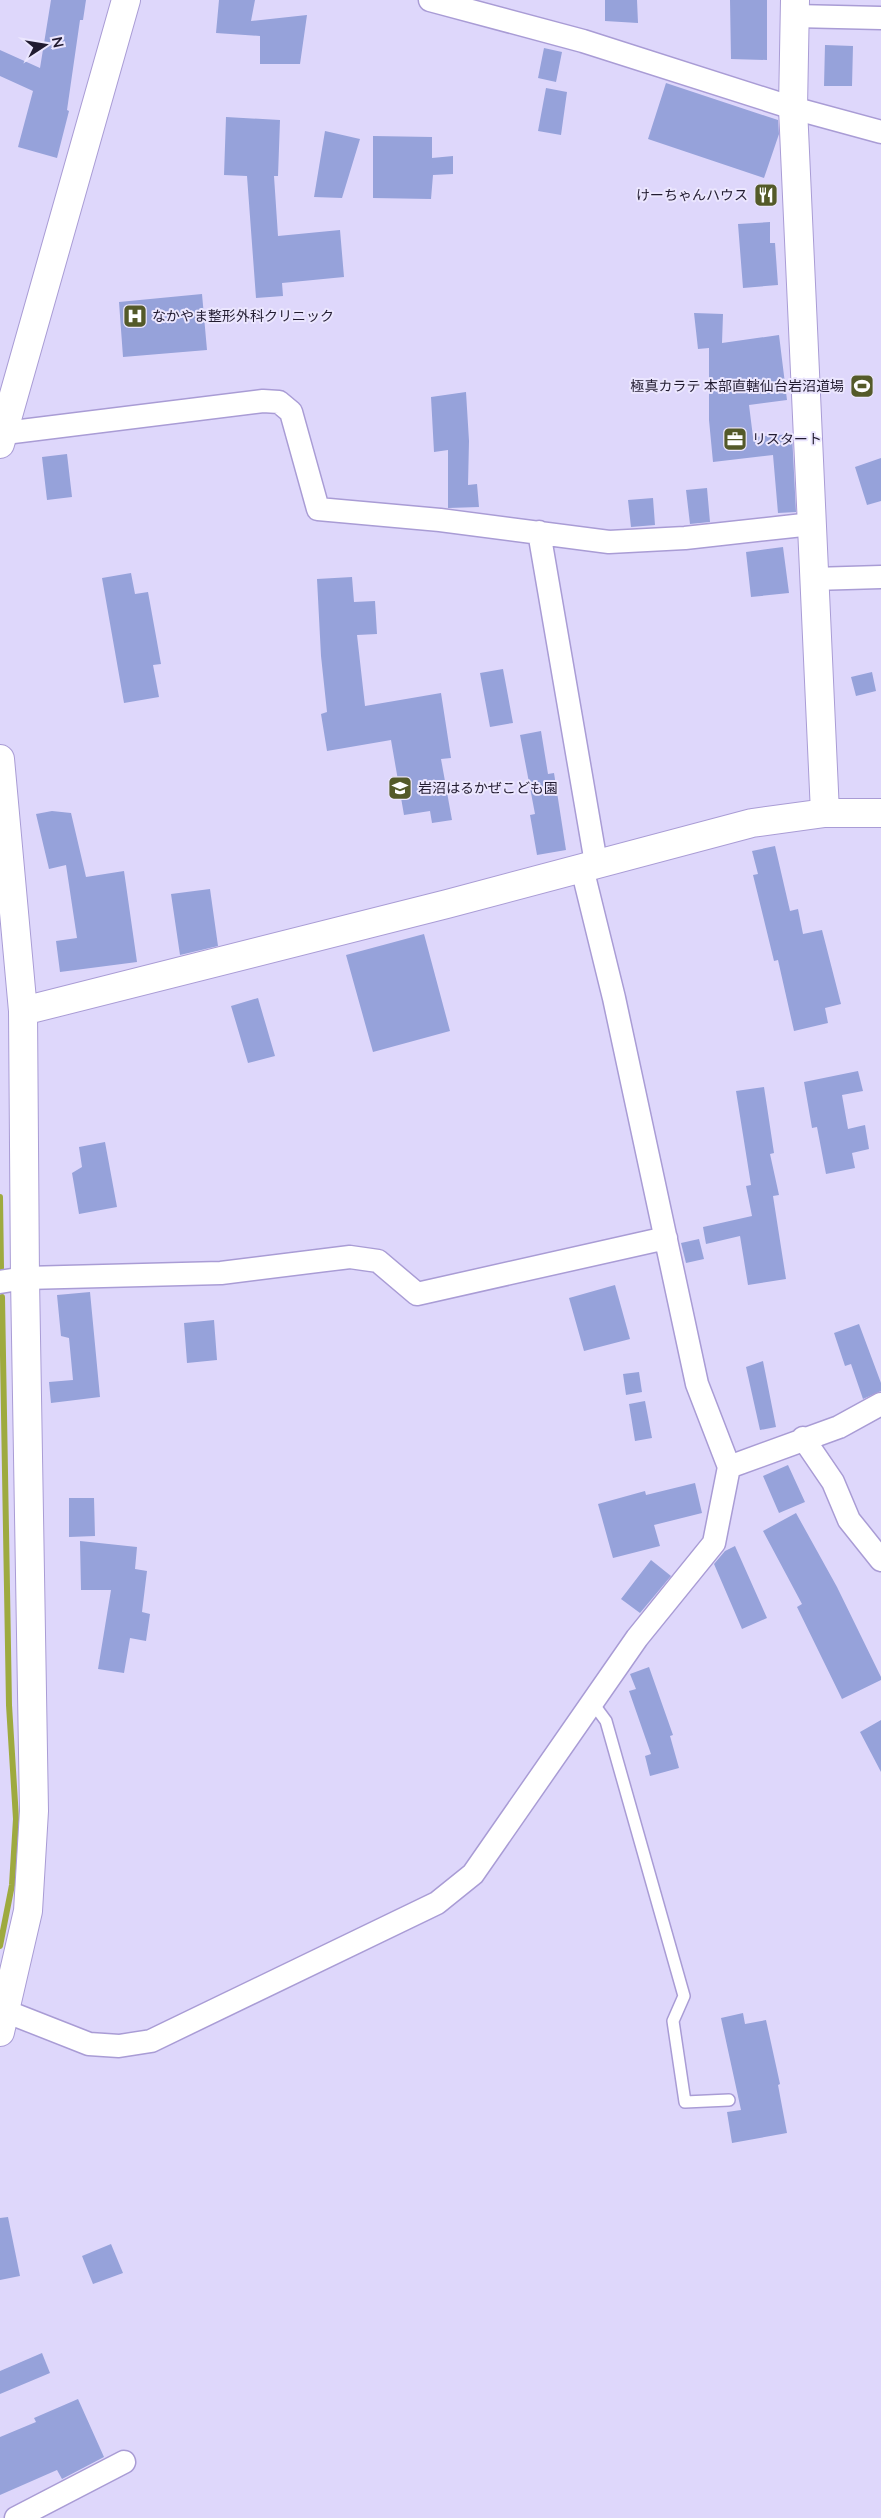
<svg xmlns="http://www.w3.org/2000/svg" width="881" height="2518" font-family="Lato,'Noto Sans JP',sans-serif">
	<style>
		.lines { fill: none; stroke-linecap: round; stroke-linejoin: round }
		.stream { stroke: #9eaa3f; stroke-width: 6 }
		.building { fill: #96a2da }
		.service-casing { stroke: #a99cd5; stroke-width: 14 }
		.minor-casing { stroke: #a99cd5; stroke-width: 25 }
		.tertiary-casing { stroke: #a99cd5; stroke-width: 30 }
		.service { stroke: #fff; stroke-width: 11 }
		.minor { stroke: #fff; stroke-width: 22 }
		.tertiary { stroke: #fff; stroke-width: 28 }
		.labels { text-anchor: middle; stroke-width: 4; stroke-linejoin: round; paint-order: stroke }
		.poi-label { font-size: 14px; fill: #211b30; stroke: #ebe6fe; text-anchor: start }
	</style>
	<rect width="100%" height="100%" fill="#ded7fb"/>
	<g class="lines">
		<path class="stream" d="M0 1197 1 1268
			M0 1946 12 1885 16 1819 9 1705 2 1297"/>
	</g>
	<path class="building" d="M51 0H86L83 20H80L67 110 69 111 57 158 18 147 33 91 0 76V50L40 68Z
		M219 0H255L251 21 307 15 300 64H260V36L216 33Z
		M605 0H637L638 23 605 21Z
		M730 0H767V60L731 59Z
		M825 45 853 46 852 86H824Z
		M544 48 562 52 556 82 538 78Z
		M666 83 778 120 779 134 764 178 648 139Z
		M546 88 567 92 561 135 538 131Z
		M226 117 280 120 278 176H274L278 236 340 230 344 277 282 283 283 296 256 298 247 176 224 175Z
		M325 131 360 139 342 198 314 197Z
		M373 136 432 137V158L453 156V174L433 175 431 199 373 198Z
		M770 222V243H775L778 285 743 288 738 224Z
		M202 294 207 350 123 357 119 302Z
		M694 313 723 314 722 343 779 335 787 400 749 405 753 437 792 434 796 512 778 513 773 455 713 462 709 420V348L698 349Z
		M466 392 469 441 468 485 477 484 479 507 448 508V450L434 452 431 397Z
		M67 454 72 497 47 500 42 457Z
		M881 458V501L867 505 855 467Z
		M707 488 710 522 690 524 686 490Z
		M653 498 655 525 631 527 628 500Z
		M783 547 789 593 751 597 746 552Z
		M131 573 135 594 148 592 161 664 153 665 159 697 124 703 102 578Z
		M352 577 354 602 375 601 377 634 357 635 365 706 441 693 451 758 441 759 452 820 432 823 430 811 404 815 391 740 327 751 321 714 327 712 321 656 317 579Z
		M503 669 513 723 490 727 480 673Z
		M872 672 876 691 856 696 851 677Z
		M541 731 548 774 554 773 566 850 537 855 530 815 535 814 520 735Z
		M52 811 71 813 86 877 124 871 137 962 60 972 56 941 77 938 66 865 49 869 36 814Z
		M775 846 790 911 798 909 803 934 822 930 841 1004 825 1008 828 1023 794 1031 778 960 774 961 753 875 758 874 752 851Z
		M210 889 218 946 180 955 171 894Z
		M424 934 450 1031 373 1052 346 955Z
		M258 998 275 1056 248 1063 231 1006Z
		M858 1071 863 1091 842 1095 848 1129 865 1125 869 1149 852 1153 855 1168 826 1174 817 1127 812 1128 804 1082Z
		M764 1087 774 1153 770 1154 779 1195 773 1196 786 1279 748 1285 740 1236 706 1244 703 1227 752 1216 746 1186 751 1185 736 1091Z
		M105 1142 117 1207 79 1214 72 1173 82 1167 79 1147Z
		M699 1239 704 1259 686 1263 681 1243Z
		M615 1285 630 1339 584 1351 569 1298Z
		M90 1292 100 1397 51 1403 49 1382 73 1380 69 1338 61 1336 57 1295Z
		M214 1320 217 1360 187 1363 184 1323Z
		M859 1324 881 1383V1391L863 1399 851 1364 845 1366 834 1333Z
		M763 1361 776 1427 760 1430 746 1367Z
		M639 1372 642 1392 626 1395 623 1374Z
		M645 1401 652 1438 635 1441 629 1404Z
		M788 1465 805 1502 779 1513 763 1476Z
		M695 1483 702 1513 654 1525 660 1546 613 1558 598 1504 645 1491 646 1495Z
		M69 1498H94L95 1536 69 1537Z
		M796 1513 837 1587 881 1677V1680L842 1699 797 1607 802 1604 763 1531Z
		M80 1541 137 1547 135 1569 147 1571 142 1612 150 1614 146 1641 130 1638 124 1673 98 1669 111 1590H81Z
		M735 1546 767 1618 742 1629 714 1564 725 1551Z
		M651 1560 671 1576 640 1613 621 1599Z
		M649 1667 673 1735 670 1736 679 1768 650 1776 645 1756 651 1754 629 1691 636 1689 630 1674Z
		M881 1720V1772L860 1732Z
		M743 2013 745 2024 766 2020 780 2084 778 2085 787 2133 732 2143 727 2112 741 2110 721 2018Z
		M8 2217 20 2276 0 2280V2218Z
		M111 2244 123 2273 93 2284 82 2256Z
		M42 2353 50 2373 0 2394V2371Z
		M78 2399 104 2457 62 2479 57 2470 0 2495V2437L36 2422 34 2418Z"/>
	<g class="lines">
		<g class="service-casing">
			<path id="service" d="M592 1702 606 1721 684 1996 673 2021 685 2102 729 2100"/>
		</g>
		<g class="minor-casing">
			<path id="minor" d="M430 0 583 41 793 108 881 132
				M795 16 881 18
				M5 433 263 401 279 402 291 412 318 509 440 520 609 542 685 538 812 524
				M539 532 596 863
				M813 579 881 577
				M0 1282 25 1278 221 1273 350 1257 378 1261 417 1294 666 1238
				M803 1438 833 1482 849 1520 881 1560
				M729 1467 839 1427 881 1404
				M5 2011 89 2044 119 2046 151 2041 437 1903 473 1874 637 1638 714 1543 729 1467 697 1384 614 998 582 868
				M16 2518 124 2462"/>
		</g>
		<g class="tertiary-casing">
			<path id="tertiary" d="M795 0 793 108 825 813
				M0 444 126 0
				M0 759 23 1011 25 1278 34 1811 28 1911 0 2032
				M23 1011 447 904 752 823 825 813H881"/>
		</g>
		<use href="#service" class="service"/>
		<use href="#minor" class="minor"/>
		<use href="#tertiary" class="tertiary"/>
	</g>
	<defs>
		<g id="restaurant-square" transform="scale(1.25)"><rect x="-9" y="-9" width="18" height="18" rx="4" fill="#545a29" stroke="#ebe6fe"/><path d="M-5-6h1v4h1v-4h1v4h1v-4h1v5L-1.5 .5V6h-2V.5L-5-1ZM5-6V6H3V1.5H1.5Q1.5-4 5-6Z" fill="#fff"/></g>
		<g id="hospital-square" transform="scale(1.25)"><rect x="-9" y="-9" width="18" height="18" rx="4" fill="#545a29" stroke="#ebe6fe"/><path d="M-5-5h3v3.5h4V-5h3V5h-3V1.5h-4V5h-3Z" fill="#fff"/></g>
		<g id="stadium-square" transform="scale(1.25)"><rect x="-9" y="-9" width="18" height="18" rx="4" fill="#545a29" stroke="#ebe6fe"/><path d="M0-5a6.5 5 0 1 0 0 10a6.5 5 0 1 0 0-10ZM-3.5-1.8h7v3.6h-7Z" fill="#fff"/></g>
		<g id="office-square" transform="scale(1.25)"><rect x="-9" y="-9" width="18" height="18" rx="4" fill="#545a29" stroke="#ebe6fe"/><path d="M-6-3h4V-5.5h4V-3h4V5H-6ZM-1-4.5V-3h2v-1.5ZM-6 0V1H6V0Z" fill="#fff"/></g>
		<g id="school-square" transform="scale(1.25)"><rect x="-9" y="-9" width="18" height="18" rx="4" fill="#545a29" stroke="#ebe6fe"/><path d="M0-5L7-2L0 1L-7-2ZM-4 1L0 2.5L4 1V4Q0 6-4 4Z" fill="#fff"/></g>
	</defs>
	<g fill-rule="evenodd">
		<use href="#restaurant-square" x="766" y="195"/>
		<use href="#hospital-square" x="135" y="316"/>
		<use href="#stadium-square" x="862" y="386"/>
		<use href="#office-square" x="735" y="439"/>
		<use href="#school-square" x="400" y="788"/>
	</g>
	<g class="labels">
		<g class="poi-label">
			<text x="748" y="200" text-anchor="end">けーちゃんハウス</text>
			<text x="152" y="321">なかやま整形外科クリニック</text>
			<text x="844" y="391" text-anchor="end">極真カラテ 本部直轄仙台岩沼道場</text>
			<text x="752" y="444">リスタート</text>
			<text x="418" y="793">岩沼はるかぜこども園</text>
		</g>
	</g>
	<g transform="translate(45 45) rotate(78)" stroke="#ebe6fe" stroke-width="4" paint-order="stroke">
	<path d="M0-4L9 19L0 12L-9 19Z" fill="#211b30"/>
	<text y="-8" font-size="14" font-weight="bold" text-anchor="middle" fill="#211b30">N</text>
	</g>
</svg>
